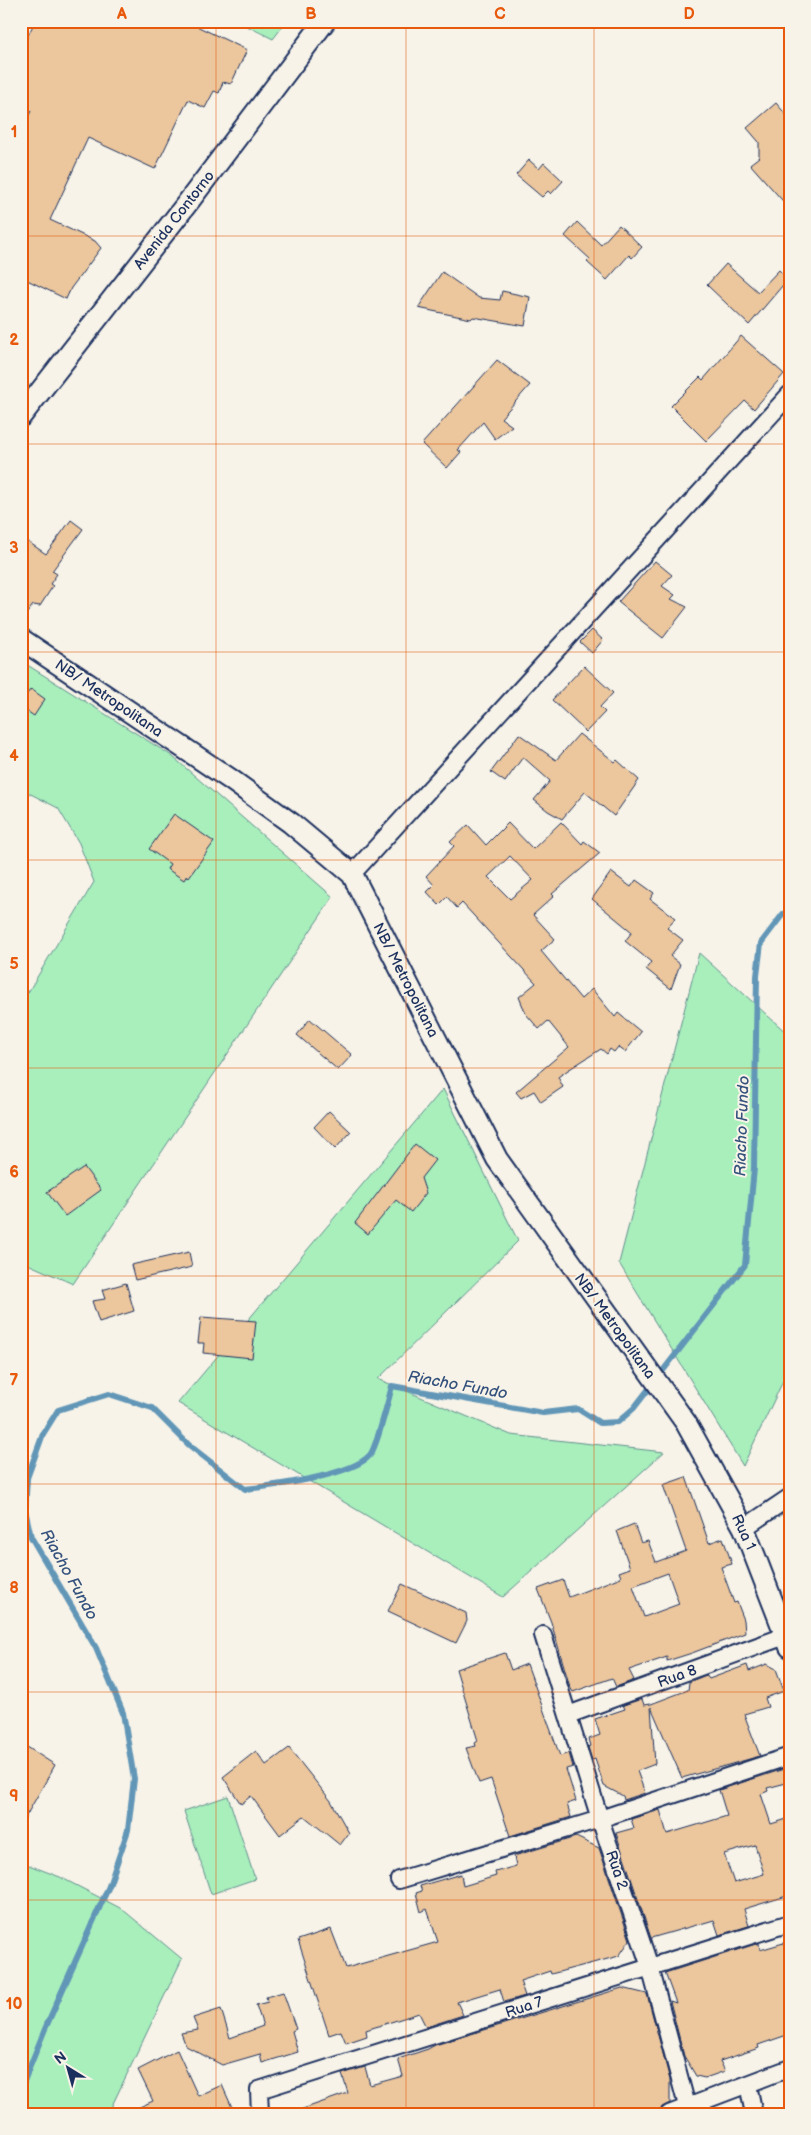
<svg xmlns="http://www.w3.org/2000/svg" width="811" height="2135" font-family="'Balsamiq Sans',sans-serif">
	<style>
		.green { fill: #a8efbc; stroke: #628f8d }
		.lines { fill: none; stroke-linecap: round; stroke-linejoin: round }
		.stream { stroke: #6296b7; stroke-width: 6 }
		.building { fill: #ecc69c; stroke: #1b2f5e; fill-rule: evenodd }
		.minor-casing { stroke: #1b2f5e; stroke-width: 20 }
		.tertiary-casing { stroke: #1b2f5e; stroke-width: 24 }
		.minor { stroke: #f7f3e8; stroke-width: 16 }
		.tertiary { stroke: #f7f3e8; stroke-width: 20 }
		.grid { fill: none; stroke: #e8590c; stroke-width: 1; stroke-opacity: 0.55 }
		.labels { text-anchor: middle; stroke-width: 4; stroke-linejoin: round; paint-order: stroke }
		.street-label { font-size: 15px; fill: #1b2f5e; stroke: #f7f3e8 }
		.water-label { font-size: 16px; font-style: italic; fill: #33517c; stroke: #f7f3e8 }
		.neatline { fill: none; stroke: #e8590c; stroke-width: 2 }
		.grid-label { font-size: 16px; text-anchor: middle; font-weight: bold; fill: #e8590c }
	</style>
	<rect width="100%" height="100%" fill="#f7f3e8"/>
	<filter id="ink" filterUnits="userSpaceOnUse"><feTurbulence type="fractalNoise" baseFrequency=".02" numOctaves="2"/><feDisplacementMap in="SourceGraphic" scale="10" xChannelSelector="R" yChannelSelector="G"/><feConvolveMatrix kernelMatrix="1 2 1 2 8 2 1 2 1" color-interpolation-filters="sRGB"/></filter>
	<g filter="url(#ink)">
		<path class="green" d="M237 21H287L273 39Z
			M21 661 172 756 333 897 73 1284 21 1261V1004L94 882 79 843 58 808 21 789Z
			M699 953 790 1036V1366L743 1466 619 1263Z
			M443 1089 518 1241 378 1379 511 1435 664 1452 503 1597 178 1403Z
			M228 1796 255 1879 211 1894 184 1811Z
			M21 1862 60 1877 122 1909 182 1959 108 2114H21Z"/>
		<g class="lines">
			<path class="stream" d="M25 2114 22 2086 45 2029 109 1886 128 1830 134 1779 123 1713 96 1648 31 1537 25 1510 27 1478 43 1434 58 1410 109 1394 152 1408 189 1445 245 1489C272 1486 352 1476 370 1455 376 1448 389 1398 392 1386L543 1413 578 1409 600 1423 618 1422 634 1408 745 1265 754 1168 757 976 761 943 783 914 790 912"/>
		</g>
		<path class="building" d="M35 21H186L247 50 231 84 223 82 219 93 214 91 205 108 188 100 155 169 88 138 50 220 95 241 101 248 71 288 66 299 21 277V132L31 111 21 106V50Z
			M776 103 790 119V209L750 164 759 157V142L747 128Z
			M529 160 539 169 544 163 563 181 551 194 548 191 542 197 516 175Z
			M577 222 601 245 619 225 642 247 632 258 629 255 607 280 587 262 590 259 565 236Z
			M726 264 758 292 779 270 788 279 749 325 707 285Z
			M442 272 479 298 500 300 502 291 530 297 525 326 473 317 471 319 418 308Z
			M741 336 784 374 754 409 745 401 706 441 671 406 700 377 703 380Z
			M497 360 530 385 501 418 512 426 495 439 483 422 458 450 461 452 447 468 422 444Z
			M71 520 83 529 52 571 57 574 50 584 53 586 40 606 33 605 21 621V537L46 554Z
			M655 561 672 575 662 586 675 595 671 599 687 607 663 638 618 602Z
			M592 630 603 640 592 653 580 642Z
			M584 666 613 693 600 707 605 712 586 732 552 700Z
			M31 689 45 699 34 716 21 707V701Z
			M519 734 556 760 579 734 615 762 617 760 639 780 614 816 585 792 562 819 548 811 534 800 550 781 523 757 505 782 491 772Z
			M174 814 214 842 189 877 187 875 184 880 167 869 170 864 149 849Z
			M561 822 582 844 584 841 600 853 552 894 554 896 533 915 555 939 541 951 581 999 592 989 615 1017 618 1013 641 1032 625 1052 618 1047 614 1052 610 1049 607 1054 601 1049 568 1070 558 1077 563 1087 541 1102 534 1091 521 1098 516 1092 569 1047 548 1021 539 1029 526 1014 519 997 536 983 462 903 457 908 447 897 439 905 427 892 434 885 426 876 454 846 450 842 468 825 486 845 508 823 533 849ZM510 856 533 880 510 899 488 877Z
			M611 872 631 887 636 880 654 893 650 899 675 918 667 928 683 940 670 956 680 964 671 989 646 969 651 962 625 941 632 932 592 899Z
			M310 1019 352 1055 338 1070 297 1035Z
			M329 1111 351 1132 335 1149 314 1127Z
			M415 1144 435 1160 421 1178 426 1193 411 1212 396 1200 368 1234 355 1223Z
			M84 1167 101 1190 65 1216 47 1192Z
			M189 1252 192 1267 135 1280 131 1265Z
			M126 1283 134 1311 99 1322 92 1301 105 1299 102 1290Z
			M201 1317 256 1321 252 1358 203 1353 204 1343H198Z
			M686 1477 709 1543 723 1538 732 1564 721 1567 734 1603 737 1602 744 1620 745 1633 692 1653 667 1661V1657L629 1670 634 1680 616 1687 612 1678 573 1692 570 1687 551 1622 538 1589 563 1580 569 1597 621 1577 619 1572 630 1568 617 1531 634 1524 641 1543 648 1541 656 1562 686 1551 663 1485ZM668 1573 679 1604 644 1617 633 1586Z
			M402 1584 466 1613 467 1621 456 1643 388 1611Z
			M505 1653 511 1670 527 1664 560 1756 569 1753 573 1767 566 1769 576 1801 567 1804 571 1817 510 1836 491 1779 479 1783 466 1748 476 1746 475 1743 478 1741 456 1669Z
			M767 1664 776 1669 784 1691 765 1698 768 1707 744 1714 760 1756 682 1778 651 1707 655 1764 637 1771 645 1793 624 1800 623 1796 604 1786 595 1759 592 1760 588 1747 591 1746 589 1739 600 1735 595 1719 625 1709 623 1705 642 1699 644 1705 651 1704 688 1690 689 1682 706 1675 709 1679 747 1665 749 1671Z
			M21 1743 55 1765 21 1825Z
			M289 1748 331 1801 349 1833 340 1845 304 1816 280 1835 251 1796 241 1804 223 1777 256 1751 266 1765Z
			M790 1767V1782L767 1788 768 1791 761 1794 771 1824 790 1818V1895L744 1909 749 1926 719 1935 714 1920 651 1938 616 1833 634 1828 631 1819 660 1810 667 1834 727 1816 719 1790ZM755 1845 764 1874 734 1883 724 1854Z
			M576 1837 599 1848 630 1940 619 1956 551 1974 550 1971 520 1981 525 1996 504 2002 500 1989 457 2002 463 2015 426 2027 419 2013 366 2030 367 2036 346 2043 341 2031 329 2035 298 1940 331 1929 346 1968 438 1942 427 1909 421 1912 416 1893 422 1891 420 1886 461 1874 463 1886 496 1876 495 1872 516 1866 514 1856Z
			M790 1941V2034L758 2045 759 2048 720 2061 725 2071 705 2078 696 2076 684 2056 670 2001 676 2003 665 1973 759 1943 760 1950Z
			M622 1988 647 1994 670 2080V2103L662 2107 659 2114H300V2110L348 2093 342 2074 365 2067 370 2085 403 2076 398 2059 428 2049 435 2045Z
			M283 1992 296 2029 292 2031 298 2052 262 2063 260 2054 222 2065 186 2046 181 2033 198 2030 193 2018 221 2009 230 2038 263 2026 256 2005 268 2002 266 1997Z
			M177 2050 198 2096 222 2085 235 2114H124L153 2101 138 2070Z"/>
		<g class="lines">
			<g class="minor-casing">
				<path id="minor" d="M352 874 790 394
					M744 1528 790 1497
					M543 1635 600 1819 650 1967 687 2106
					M568 1715 785 1636
					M399 1880 600 1819 790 1756
					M748 2085 754 2114
					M260 2114 259 2090 790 1923
					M669 2114 790 2068"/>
			</g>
			<g class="tertiary-casing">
				<path id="tertiary" d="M21 416 189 201 325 21
					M21 639 230 779 291 823 352 874 497 1159 686 1423 744 1528 790 1647"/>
			</g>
			<use href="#minor" class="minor"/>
			<use href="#tertiary" class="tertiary"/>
		</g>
	</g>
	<path class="grid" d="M216 21V2114M406 21V2114M594 21V2114M21 236H790M21 444H790M21 652H790M21 860H790M21 1068H790M21 1276H790M21 1484H790M21 1692H790M21 1900H790"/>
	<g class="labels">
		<g class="street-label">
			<text transform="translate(174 220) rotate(-52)" y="5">Avenida Contorno</text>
			<text transform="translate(109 698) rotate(34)" y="5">NB/ Metropolitana</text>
			<text transform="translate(406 980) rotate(63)" y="5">NB/ Metropolitana</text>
			<text transform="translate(615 1326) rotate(54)" y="5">NB/ Metropolitana</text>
			<text transform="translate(744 1532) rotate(65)" y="5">Rua 1</text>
			<text transform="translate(677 1676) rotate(-20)" y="5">Rua 8</text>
			<text transform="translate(617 1870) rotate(71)" y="5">Rua 2</text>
			<text transform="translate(524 2007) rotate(-18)" y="5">Rua 7</text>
		</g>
		<g class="water-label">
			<text transform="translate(741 1126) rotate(-88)" y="6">Riacho Fundo</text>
			<text transform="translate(458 1384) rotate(10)" y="6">Riacho Fundo</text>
			<text transform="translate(70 1574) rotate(61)" y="6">Riacho Fundo</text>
		</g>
	</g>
	<rect width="811" height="2135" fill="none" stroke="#f7f3e8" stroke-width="55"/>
	<g transform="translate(68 2068) rotate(323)" stroke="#f7f3e8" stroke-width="4" paint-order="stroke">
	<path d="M0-4L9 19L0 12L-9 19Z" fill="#1b2f5e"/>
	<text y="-8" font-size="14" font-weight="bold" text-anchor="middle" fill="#1b2f5e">N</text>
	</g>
	<rect x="28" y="28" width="756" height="2080" class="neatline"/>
	<g class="grid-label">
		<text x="122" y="19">A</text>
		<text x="311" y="19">B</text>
		<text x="500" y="19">C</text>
		<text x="689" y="19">D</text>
		<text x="14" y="137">1</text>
		<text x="14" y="345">2</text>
		<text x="14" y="553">3</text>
		<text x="14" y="761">4</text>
		<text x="14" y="969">5</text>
		<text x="14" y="1177">6</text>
		<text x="14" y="1385">7</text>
		<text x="14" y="1593">8</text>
		<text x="14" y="1801">9</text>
		<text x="14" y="2009">10</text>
	</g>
</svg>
